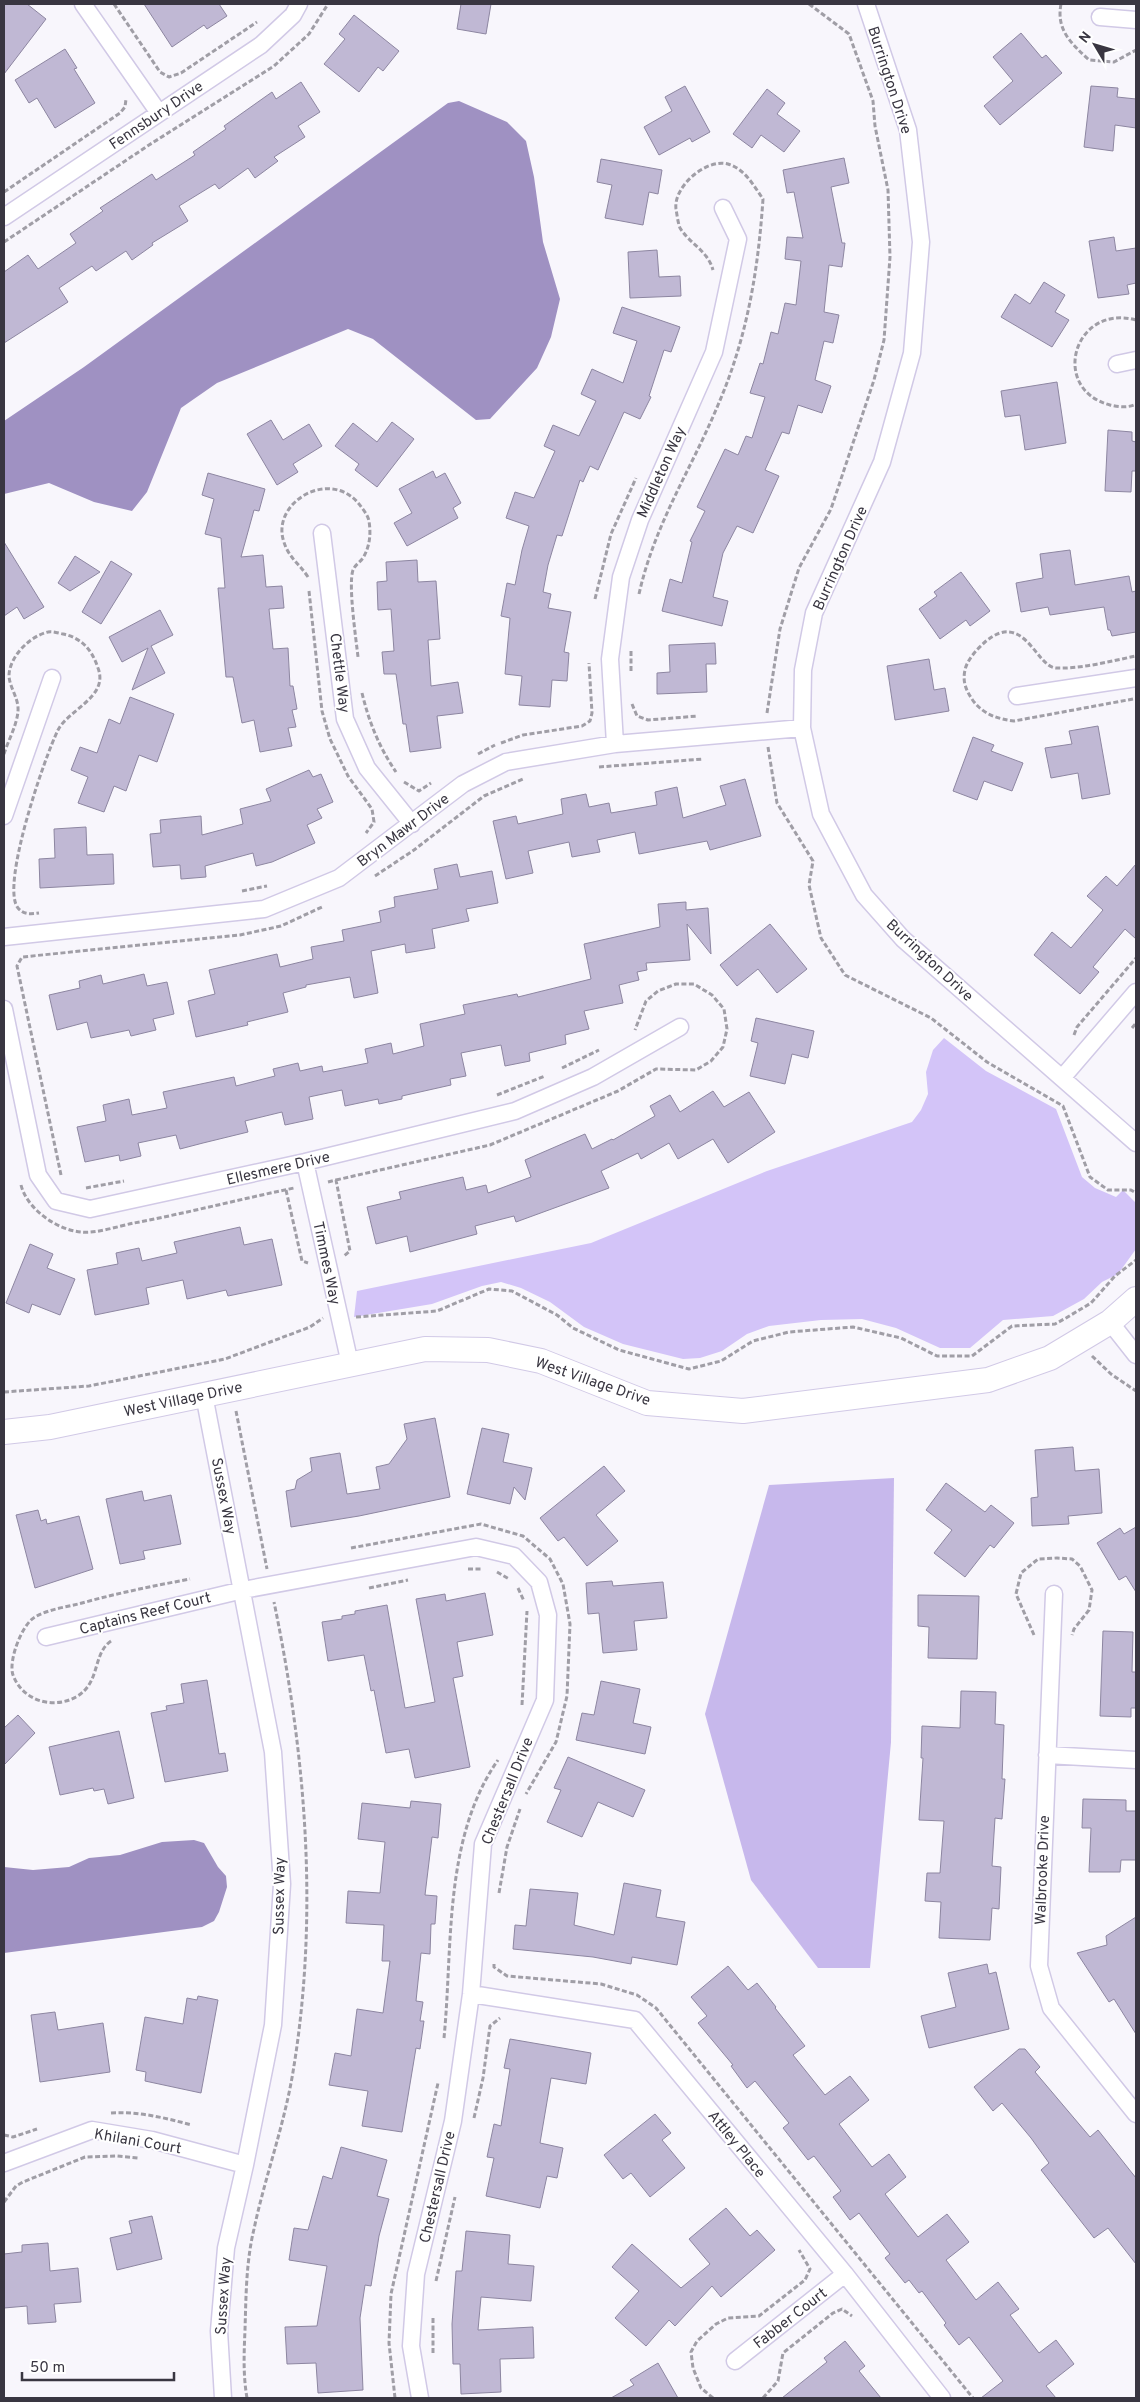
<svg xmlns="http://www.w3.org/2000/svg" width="1140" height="2402" font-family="Overpass,sans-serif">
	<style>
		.green { fill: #d3c4f8 }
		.forest { fill: #c7b8ec }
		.water { fill: #9f91c2 }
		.building { fill: #c0b8d4; stroke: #8d86a1 }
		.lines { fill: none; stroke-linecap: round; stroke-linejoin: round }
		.street-casing { stroke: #d1c9e6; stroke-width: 19 }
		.secondary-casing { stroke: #d1c9e6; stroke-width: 26 }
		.path { stroke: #a09ea6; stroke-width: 3; stroke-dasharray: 5 2.5; stroke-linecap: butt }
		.street { stroke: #fff; stroke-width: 16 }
		.secondary { stroke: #fff; stroke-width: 24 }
		.labels { text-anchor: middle; stroke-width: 4; stroke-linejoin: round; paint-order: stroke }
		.street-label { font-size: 15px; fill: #393641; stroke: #fff }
	</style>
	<rect width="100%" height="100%" fill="#f8f6fc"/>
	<path class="green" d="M944 1038 986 1071 1056 1109 1082 1177 1095 1188 1116 1197 1123 1190 1136 1203V1249L1118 1274 1102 1282 1084 1299 1053 1316 1003 1320 970 1348H940L896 1328 862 1319 821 1320 769 1326 747 1334 722 1351 700 1358 683 1359 623 1344 584 1327 550 1302 521 1288 501 1282 482 1286 432 1304 354 1317 357 1291 591 1243 767 1171 912 1122 921 1110 928 1094 926 1072 933 1050Z"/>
	<path class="forest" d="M894 1478 891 1742 870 1968H818L751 1880 705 1714 769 1485Z"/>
	<path class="water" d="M459 101 507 122 526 141 534 177 543 242 560 299 551 337 537 368 490 419 476 420 373 339 348 329 217 383 181 408 147 492 132 511 94 502 49 483 4 494V421L84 367 448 103Z
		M194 1840 204 1843 218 1867 226 1876 227 1887 219 1912 214 1921 202 1927 4 1953V1867L33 1870 69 1867 89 1858 120 1855 162 1842Z"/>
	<path class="building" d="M4 4H27L46 19 4 74Z
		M144 4H219L227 16 207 29 204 25 172 47Z
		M461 4H491L486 34 457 29Z
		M354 15 399 51 383 71 378 67 359 92 324 64 345 39 339 34Z
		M1021 33 1042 58 1046 55 1062 73 1000 125 984 106 1013 81 993 57Z
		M65 49 77 68 74 69 95 103 55 128 37 98 29 103 15 80Z
		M301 82 320 112 298 126 305 137 274 157 278 161 255 178 248 168 219 189 215 184 179 206 188 221 152 243 153 245 132 260 126 251 96 271 92 266 59 288 68 302 4 343V272L28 255 38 269 76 243 70 234 103 211 100 208 152 174 156 180 195 155 193 152 226 129 224 126 272 92 276 99Z
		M685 86 710 132 692 142 690 138 659 155 644 127 672 111 665 97Z
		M1091 86 1118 88 1117 97 1136 99V128L1115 125 1113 151 1084 147Z
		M767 89 785 103 777 114 800 131 784 152 761 135 752 148 733 134Z
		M844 158 849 183 831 187 842 243H845L842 267 829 265 824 312 839 315 833 343 824 341 815 380 831 386 822 413 798 405 789 434 782 432 765 470 779 476 753 533 737 526 723 553 713 597 728 601 722 626 662 611 670 579 682 583 692 542 690 541 705 511 697 507 725 449 738 455 746 436 752 438 765 397 750 393 760 363 763 364 771 332 778 334 785 303 796 305 801 261 785 259 787 237 803 238 794 192 787 193 783 170Z
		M601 159 662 170 658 194 649 192 643 225 605 218 612 185 597 182Z
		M1114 237 1116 251 1136 248V283L1127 285 1129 294 1098 298 1089 241Z
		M657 250 659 277 680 276 681 296 630 298 628 252Z
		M1044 282 1065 295 1055 312 1069 320 1052 347 1001 317 1015 294 1030 304Z
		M622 307 680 327 671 352 664 350 649 396 651 397 640 419 624 412 598 470 590 466 583 482 580 480 562 536 557 535 548 565 543 592 551 594 548 608 571 612 564 652 569 653 567 681 552 680 550 707 519 705 522 676 505 674 510 618 501 616 507 583 515 585 522 550 529 526 506 518 515 492 534 498 555 451 544 446 553 425 579 436 596 401 581 394 592 369 623 383 637 341 613 333Z
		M1057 382 1066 443 1025 450 1020 415 1005 417 1001 391Z
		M271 420 283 440 309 424 322 446 293 464 298 472 277 485 247 434Z
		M392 422 414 439 377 487 355 470 359 464 335 446 353 423 377 442Z
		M1108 430 1132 432V441L1136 442V471H1132L1131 492 1105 491Z
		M433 471 436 478 445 473 461 503 453 508 458 518 407 546 394 523 412 513 399 489Z
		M208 473 265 489 259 511 254 510 241 557 263 555 266 587 282 586 284 608 269 609 273 649 288 648 290 686H293L297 709 292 710 296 727 288 728 292 746 260 752 254 720 242 723 233 677H226L218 588H225L221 538 205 534 214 499 202 495Z
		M4 542 44 607 24 619 17 607 4 616Z
		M1070 550 1075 585 1129 576 1132 592 1136 591V632L1112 636 1110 630H1108L1104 607 1050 615 1048 607 1021 612 1016 583 1043 578 1040 554Z
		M75 556 100 572 70 591 58 583Z
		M417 560 418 582 436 581 440 639 428 640 431 686 458 682 463 713 437 716 441 748 410 752 406 724H403L396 674H384L382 652 394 651 391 609 378 610 377 582 387 581 386 562Z
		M111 561 132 574 101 624 82 612Z
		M961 572 990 611 970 626 966 620 940 639 919 609 937 596 934 592Z
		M160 610 173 635 151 646 165 673 132 690 148 648 122 662 109 637Z
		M715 643 716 664H706L707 692 657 694V673L670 672 669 645Z
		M929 659 934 690 945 688 949 711 895 720 887 666Z
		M130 697 174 714 157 762 139 755 126 791 114 786 104 812 78 803 88 777 71 770 80 747 97 753 109 719 120 724Z
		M1098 726 1110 794 1082 799 1078 773 1051 778 1045 748 1072 744 1069 731Z
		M973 737 994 745 991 751 1023 763 1012 791 984 781 977 800 953 791Z
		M309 770 313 777 321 774 333 802 317 809 322 818 307 825 315 843 272 862 256 866 253 853 205 866 206 877 181 879 180 865 153 867 150 834 161 833 160 820 201 816 202 835 243 824 240 809 271 801 266 789Z
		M745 779 761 836 710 850 707 841 639 854 635 832 597 840 600 852 572 857 569 842 528 851 533 873 506 879 493 821 516 816 518 824 563 814 561 799 586 794 589 807 609 803 611 813 657 805 655 792 677 787 683 818 726 805 720 786Z
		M86 827 87 855 113 854 114 884 40 888 39 859 55 858 54 829Z
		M457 864 460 877 492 871 498 903 466 909 469 921 432 929 435 948 406 953 405 944 371 951 378 993 354 998 350 977 306 985V987L283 993 288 1012 247 1022 248 1025 196 1037 188 1001 215 994 209 970 277 954 280 967 313 959 311 947 344 941 342 930 381 922 379 911 395 907 394 897 438 889 434 869Z
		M1136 864V939L1125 929 1093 967 1099 972 1080 994 1034 955 1052 932 1071 948 1103 910 1087 896 1106 876 1117 886Z
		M686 902V910L708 908 711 954 687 924 690 960 646 963 647 970 637 972 639 980 619 985 623 1003 584 1011 589 1029 565 1035 566 1044 529 1053 530 1061 505 1066 501 1045 461 1053 466 1076 450 1079 451 1085 402 1096V1099L379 1104 378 1099 345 1106 342 1090 309 1097 313 1119 285 1125 282 1112 245 1121 248 1132 203 1143 180 1149 176 1135 138 1143 141 1156 120 1161 119 1155 85 1162 77 1127 106 1121 103 1105 129 1099 132 1115 167 1108 163 1092 234 1077 236 1086 275 1076 273 1069 298 1063 300 1071 322 1066 323 1072 368 1063 365 1049 391 1043 393 1054 424 1046 420 1024 465 1014 463 1005 517 994 518 997 591 979 584 944 660 927 658 904Z
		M770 924 807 969 777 993 758 969 737 986 720 965Z
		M144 974 147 986 167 982 174 1014 153 1019 156 1030 131 1036 129 1030 91 1038 87 1022 57 1030 49 995 80 988 79 981 101 975 103 984Z
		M756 1018 814 1031 808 1058 792 1054 785 1084 750 1076 758 1043 751 1041Z
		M713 1091 724 1107 749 1092 775 1132 728 1163 713 1139 678 1159 669 1143 641 1159 638 1153 601 1171 609 1188 516 1222 514 1216 475 1226 477 1234 410 1252 407 1236 376 1244 367 1207 401 1199 399 1192 463 1177 466 1190 486 1185 488 1193 531 1177 525 1160 585 1134 592 1149 612 1139 613 1140 655 1116 650 1106 670 1095 680 1112Z
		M240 1227 244 1245 272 1239 282 1285 228 1296 226 1290 187 1299 183 1280 146 1288 149 1304 95 1315 87 1270 118 1264 116 1253 139 1248 142 1261 177 1253 174 1242Z
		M30 1244 53 1254 47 1268 75 1279 60 1315 32 1304 29 1313 6 1303Z
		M435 1418 450 1497 359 1516 291 1527 286 1491 295 1489 297 1480 312 1471 310 1458 340 1453 347 1494 380 1489 376 1467 389 1464 407 1439 404 1424Z
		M482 1428 509 1434 503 1462 532 1468 525 1500 514 1487 510 1504 467 1494Z
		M1073 1447 1075 1471 1099 1469 1102 1513 1068 1516 1069 1524 1032 1526 1031 1498 1038 1497 1035 1450Z
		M604 1466 625 1491 596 1515 618 1541 587 1566 564 1537 558 1541 540 1518Z
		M946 1483 985 1512 991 1505 1014 1523 994 1548 990 1545 965 1577 934 1553 952 1530 926 1510Z
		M142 1491 144 1501 171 1495 181 1544 143 1551 145 1559 120 1564 106 1499Z
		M38 1510 41 1521 46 1519 47 1524 79 1516 93 1569 35 1588 16 1515Z
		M1136 1527V1592L1126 1576 1119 1580 1097 1543 1120 1528 1124 1534Z
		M612 1581 613 1586 663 1582 667 1618 634 1621 637 1650 603 1653 599 1613 588 1614 586 1583Z
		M485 1593 493 1635 457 1642 463 1676 453 1678 470 1767 415 1778 409 1749 386 1753 374 1690 371 1691 364 1655 328 1661 322 1622 342 1619V1616L355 1614V1611L387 1605 405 1708 435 1702 416 1599 445 1594 446 1601Z
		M918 1595 979 1596 977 1659 928 1658 929 1627 918 1626Z
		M1103 1631 1133 1632 1132 1672H1136V1708H1131V1717L1100 1716Z
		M207 1680 219 1754 225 1753 228 1771 165 1782 151 1713 167 1710 166 1706 184 1703 181 1684Z
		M601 1681 640 1689 633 1723 651 1727 645 1754 576 1740 582 1713 594 1715Z
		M961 1691 996 1692 995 1724 1004 1725 1002 1779H1005L1002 1819 995 1818 992 1866 1001 1867 999 1909 992 1908 990 1940 939 1938 941 1902 925 1901 927 1873H940L944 1821 919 1820 923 1758H921L922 1726 960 1728Z
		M18 1715 35 1733 4 1765V1728Z
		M119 1731 134 1798 108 1804 104 1789 94 1791 93 1788 60 1795 49 1747Z
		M568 1757 645 1790 633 1817 598 1802 582 1837 547 1822 561 1790 554 1788Z
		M1083 1799 1126 1800V1811H1136V1860H1121L1120 1872H1089L1091 1828H1082Z
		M411 1801 441 1804 438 1838 432 1837 425 1895 437 1896 435 1924H431L430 1954 421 1953 416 2001 423 2002 420 2021H424L420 2049 416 2048 402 2132 362 2126 368 2091 329 2085 335 2053 351 2056 357 2009 383 2013 390 1961H382L384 1925 346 1923 348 1891 380 1893 385 1842 358 1839 362 1803 410 1808Z
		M624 1883 661 1890 656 1917 685 1922 677 1965 632 1957 631 1964 593 1957 513 1949 515 1925 526 1926 530 1889 578 1893 574 1925 614 1935Z
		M1136 1917V2034L1114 1999 1109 2002 1077 1953 1107 1945 1106 1936Z
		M987 1964 989 1974 996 1972 1009 2029 929 2048 921 2016 956 2007 948 1973Z
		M728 1966 748 1990 757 1983 776 2007 775 2008 805 2046 793 2055 825 2095 850 2076 869 2100 839 2124 872 2167 889 2154 906 2177 885 2194 918 2237 947 2214 969 2242 946 2260 976 2300 998 2282 1019 2309 1010 2315 1039 2353 1056 2340 1074 2364 1046 2386 1056 2398H981L1003 2381 969 2337 959 2345 944 2325 946 2323 922 2291 919 2293 909 2280 905 2283 885 2258 890 2254 859 2213 850 2220 833 2197 841 2191 814 2156 808 2160 783 2128 789 2123 755 2081 747 2088 731 2066 733 2065 698 2023 707 2016 691 1997Z
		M198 1996 218 2000 201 2093 145 2081 146 2072 136 2070 145 2017 183 2024 187 1998 197 2000Z
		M55 2012 58 2030 103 2023 110 2072 40 2082 31 2015Z
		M510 2039 591 2053 586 2084 551 2078 540 2143 563 2148 557 2178 547 2176 540 2208 486 2196 494 2158 487 2157 494 2124 501 2126 510 2069 504 2068Z
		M1019 2049H1025L1040 2067 1035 2072 1090 2137 1098 2130 1136 2178V2264L1108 2228 1094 2238 1041 2170 1049 2163 1031 2138 1002 2103 993 2111 974 2087Z
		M655 2114 671 2133 662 2140 685 2168 650 2197 631 2173 623 2179 604 2155Z
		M341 2147 387 2160 377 2196 389 2199 379 2236 371 2286 365 2285 360 2318 363 2390 318 2393 316 2363 287 2364 285 2327 317 2326 327 2266 289 2260 294 2228 308 2230 323 2176 332 2179Z
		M726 2208 750 2236 757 2230 775 2250 721 2297 712 2286 675 2326 669 2320 646 2346 615 2318 639 2291 612 2267 632 2244 681 2288 710 2264 689 2239Z
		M152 2216 162 2259 117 2270 110 2238 132 2233 129 2221Z
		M466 2231 510 2235 508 2264 534 2266 531 2301 481 2297 478 2330 533 2327 534 2358 500 2359 501 2392 461 2394 460 2364H453L452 2324 456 2271H462Z
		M48 2243 50 2271 78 2268 81 2302 54 2304 56 2322 28 2324 27 2306 4 2308V2254L22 2252V2245Z
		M845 2341 865 2366 859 2371 881 2398H782L827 2362 824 2358Z
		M658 2363 678 2398H611L634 2385 630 2380Z"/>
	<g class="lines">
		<g class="street-casing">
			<path id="street" d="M83 4 159 113
				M866 4 908 130 921 242 912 353 882 462 814 613 803 670 802 728 821 814 864 895 903 939 1136 1143
				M1100 17 1136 20
				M4 217 261 45 293 15 299 4
				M1117 364 1136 360
				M322 533 345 719 367 768 412 824
				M1017 696 1136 678
				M615 744 610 659 621 577 640 520 714 352 738 239 723 208
				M4 816 52 678
				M4 937 264 909 339 878 463 784 506 762 615 744 802 728
				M4 1009 38 1175 56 1201 90 1209 305 1162 515 1111 593 1077 680 1027
				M1062 1078 1136 992
				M305 1162 350 1364
				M1110 1322 1136 1355
				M204 1395 273 1752 282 1884 273 2025 245 2165 226 2248 219 2331 223 2398
				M1054 1594 1039 1966 1051 2008 1136 2114
				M46 1637 243 1590 476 1547 514 1556 539 1582 548 1615 545 1700 483 1844 471 1994 453 2121 416 2274 411 2346 420 2398
				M1047 1755 1136 1760
				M471 1994 635 2020 845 2274 942 2398
				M4 2163 92 2130 152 2140 245 2165
				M735 2361 845 2274"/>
		</g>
		<g class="secondary-casing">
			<path id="secondary" d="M4 1432 50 1427 425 1349 488 1350 541 1361 647 1403 743 1411 988 1380 1050 1358 1110 1322 1136 1299"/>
		</g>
		<path class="path" d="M114 4 160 72 169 77 181 73 257 22
			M1061 4C1056 30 1071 43 1089 60L1114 62 1136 50
			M4 192 120 113 125 107 126 99
			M4 242 149 145 274 66 309 34 328 4
			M1136 320C1074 303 1049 389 1110 405 1118 407 1129 408 1136 404
			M308 577C299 563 288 558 283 539 273 500 334 466 362 508 365 512 368 516 369 521 371 534 370 546 363 558 360 562 355 565 353 570 348 584 356 639 358 657
			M309 591 322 711 330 739 348 776 372 809 374 822 366 833
			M639 594C655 523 691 470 718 405 747 338 758 272 763 199 754 186 745 169 728 164 706 158 673 187 676 209 677 215 678 223 680 228 690 244 708 251 713 270
			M595 599 611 534 636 478
			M631 671V649
			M362 693C369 722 379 747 396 772
			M1133 699 1014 721C998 719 985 715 974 702 967 692 962 683 965 670 967 660 977 649 985 642 1024 609 1036 667 1056 668 1082 669 1111 661 1136 656
			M632 704 637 716 648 720 698 716
			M767 713 780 629 799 568 831 509 874 380 884 340 890 257 888 190 875 126 873 101 849 34 809 4
			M501 743 523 735 582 726 590 721 592 713 589 663
			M768 747 777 803 813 861 809 885 821 938 845 975 931 1018 987 1062 1063 1106 1090 1177 1108 1190H1131L1136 1193
			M4 754C8 741 17 725 18 711 19 698 9 687 9 675 10 656 30 636 48 632 52 631 58 633 63 634 82 638 92 650 98 668 109 697 69 709 58 730 45 756 0 886 18 908 24 915 31 914 39 913
			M478 754 495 745
			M599 767 703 759
			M404 782 419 791 431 783
			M375 876 414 850 484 796 523 779
			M242 891 267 886
			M1132 1028 1136 1023
			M1074 1035 1077 1027 1136 958
			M562 1068 599 1050
			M497 1095 545 1076
			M61 1175 17 966 22 957 240 935 281 926 322 907
			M336 1180 490 1145 618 1091 656 1069 696 1070 711 1061 723 1047 727 1029 724 1009 712 995 694 984H676L658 991 646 1001 635 1030
			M328 1182 336 1180 350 1251 344 1256
			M21 1185C27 1209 57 1230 81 1232 95 1234 119 1226 134 1223 187 1213 241 1199 294 1188
			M86 1188 124 1181
			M286 1190 302 1261 308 1263
			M356 1317 437 1311 489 1289 512 1291 557 1315 573 1328 619 1350 689 1369 721 1361 753 1341 789 1332 853 1327 901 1338 937 1356H972L1012 1326 1055 1324 1066 1318 1091 1303 1115 1276 1136 1260
			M1092 1356 1111 1374 1136 1391
			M4 1392 89 1386 225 1359 310 1327 323 1318
			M236 1411 267 1569
			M351 1548 481 1524 523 1536 550 1559 563 1584 570 1624 567 1696 556 1742 526 1794
			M468 1569H482
			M497 1572 509 1579
			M369 1588 408 1580
			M518 1588 524 1601
			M1034 1635 1016 1594 1021 1573 1038 1559 1057 1558 1072 1559 1080 1566 1092 1590 1089 1610 1074 1629 1072 1635
			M111 1641C92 1654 101 1683 76 1697 52 1710 22 1700 13 1675 8 1661 22 1624 35 1617 49 1609 67 1607 82 1603 118 1593 153 1586 190 1579
			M522 1705 527 1611
			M499 1893 507 1847 520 1809
			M494 1964V1967L507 1976 601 1984 637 1995 656 2008 973 2398
			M444 2038C453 1946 443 1839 498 1760
			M111 2113C138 2111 165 2118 192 2125
			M474 2118 483 2078 490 2026 500 2018
			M4 2135 13 2137 37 2129
			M4 2202 16 2186 23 2182 85 2157 117 2156 138 2158
			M436 2281 455 2197
			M433 2353V2317
			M247 2398C243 2375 244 2353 245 2330 246 2297 246 2262 254 2229 265 2177 284 2126 293 2072 319 1915 306 1757 274 1602
			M395 2398 389 2343 391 2294 438 2083
			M713 2398 701 2388 693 2368 691 2352 697 2341 716 2324 728 2318 759 2316 805 2280 810 2269 799 2250
			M763 2398 778 2381 783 2353 833 2313 842 2309 852 2316"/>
		<use href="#street" class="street"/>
		<use href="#secondary" class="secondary"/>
	</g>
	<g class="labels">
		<g class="street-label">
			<text transform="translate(890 80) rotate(72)" y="5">Burrington Drive</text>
			<text transform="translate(156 115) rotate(-34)" y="5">Fennsbury Drive</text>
			<text transform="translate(661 472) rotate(-66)" y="5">Middleton Way</text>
			<text transform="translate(840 558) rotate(-66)" y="5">Burrington Drive</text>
			<text transform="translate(340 673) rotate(83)" y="5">Chettle Way</text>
			<text transform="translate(403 830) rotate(-37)" y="5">Bryn Mawr Drive</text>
			<text transform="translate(930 960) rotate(43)" y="5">Burrington Drive</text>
			<text transform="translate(278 1168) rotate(-13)" y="5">Ellesmere Drive</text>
			<text transform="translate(327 1263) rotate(78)" y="5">Timmes Way</text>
			<text transform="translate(593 1381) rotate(19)" y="5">West Village Drive</text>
			<text transform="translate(183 1399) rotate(-12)" y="5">West Village Drive</text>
			<text transform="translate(224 1496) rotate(79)" y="5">Sussex Way</text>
			<text transform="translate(145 1613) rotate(-14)" y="5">Captains Reef Court</text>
			<text transform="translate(507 1791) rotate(-68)" y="5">Chestersall Drive</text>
			<text transform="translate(1042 1870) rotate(-88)" y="5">Walbrooke Drive</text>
			<text transform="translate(279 1896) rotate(-89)" y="5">Sussex Way</text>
			<text transform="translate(138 2141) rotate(10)" y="5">Khilani Court</text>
			<text transform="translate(737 2144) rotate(51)" y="5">Attley Place</text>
			<text transform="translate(437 2187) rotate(-77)" y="5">Chestersall Drive</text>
			<text transform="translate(223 2296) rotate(-86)" y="5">Sussex Way</text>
			<text transform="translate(790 2318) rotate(-38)" y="5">Fabber Court</text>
		</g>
	</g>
	<rect width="1140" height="2402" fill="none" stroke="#393641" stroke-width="10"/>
	<g transform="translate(1095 45) rotate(308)" stroke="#ffffff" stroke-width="4" paint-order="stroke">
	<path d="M0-4L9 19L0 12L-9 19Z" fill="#393641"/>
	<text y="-8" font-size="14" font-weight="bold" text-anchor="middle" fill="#393641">N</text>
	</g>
	<path d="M22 2372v8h152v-8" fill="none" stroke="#393641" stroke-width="2.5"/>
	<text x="30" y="2372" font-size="15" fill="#393641" stroke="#ffffff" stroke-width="4" paint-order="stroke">50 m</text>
</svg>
